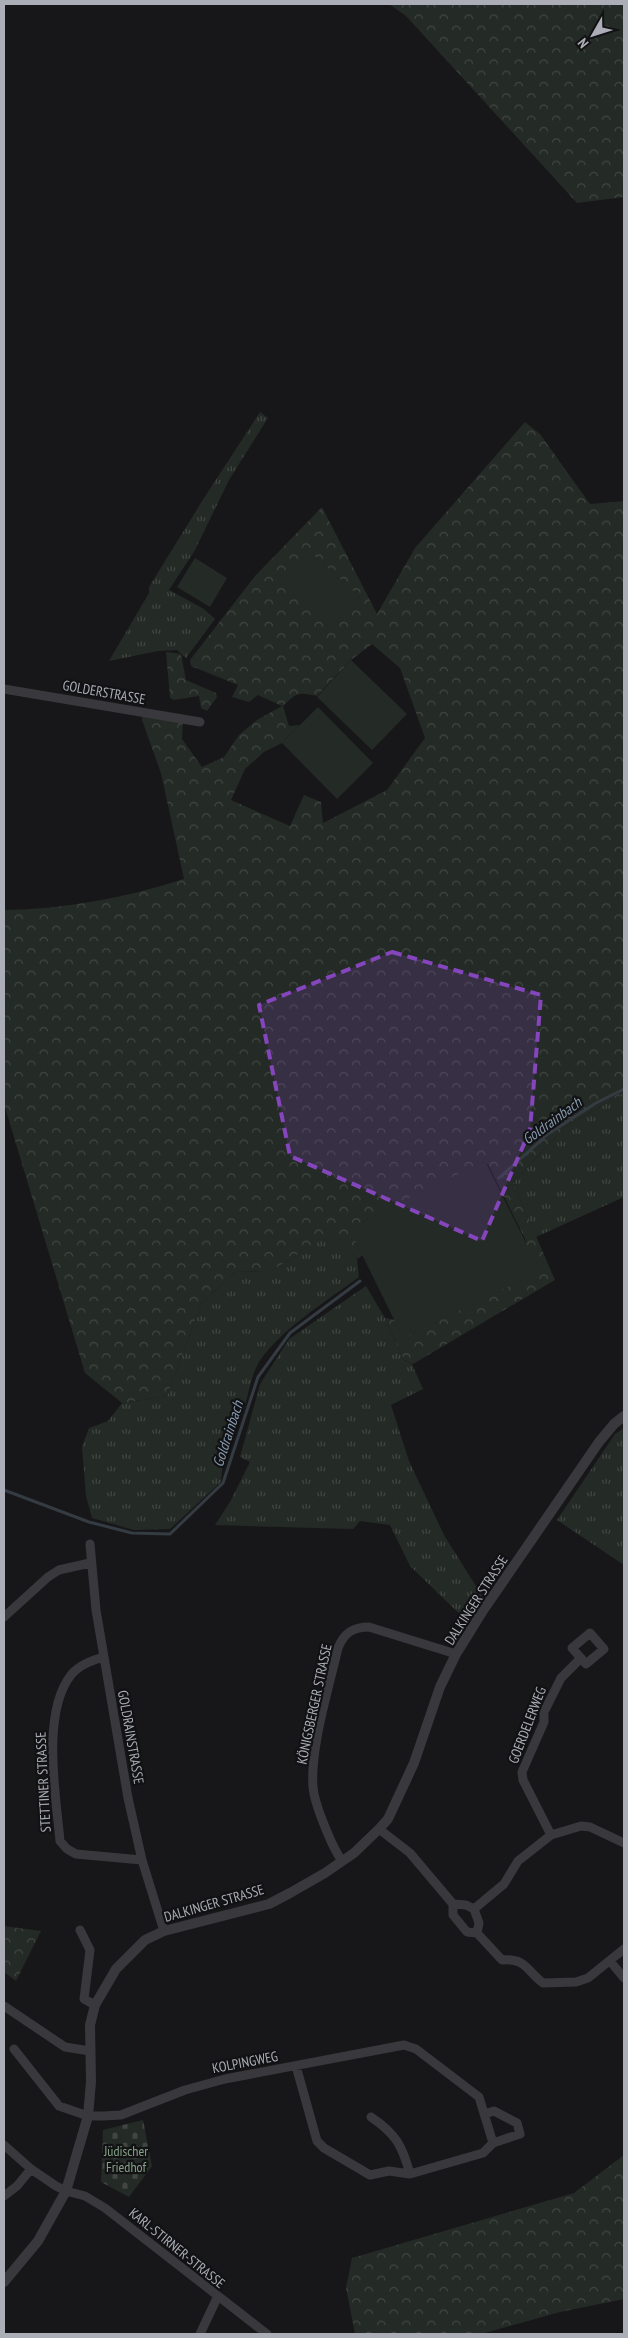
<svg xmlns="http://www.w3.org/2000/svg" width="628" height="2338" font-family="'PT Sans Narrow',sans-serif">
	<style>
		.grass { fill: url(#grass-tufts) }
		.forest { fill: url(#forest-crowns); fill-rule: evenodd }
		.cemetery { fill: url(#cemetery-stones) }
		.pitch { fill: #242a25 }
		.lines { fill: none; stroke-linecap: round; stroke-linejoin: round }
		.stream { stroke: #343b42; stroke-width: 3 }
		.minor { stroke: #39393d; stroke-width: 9 }
		.tertiary { stroke: #39393d; stroke-width: 10 }
		.marked { fill: #8546bd; fill-opacity: 0.2; stroke: #8546bd; stroke-width: 4; stroke-dasharray: 10 6; stroke-linejoin: round }
		.labels { text-anchor: middle; stroke-width: 4.5; stroke-linejoin: round; paint-order: stroke }
		.street-label { font-size: 14px; fill: #abaeb7; stroke: #121214 }
		.park-label { font-size: 14px; fill: #84a087; stroke: #121214 }
		.water-label { font-size: 15px; font-style: italic; fill: #869aae; stroke: #121214 }
	</style>
	<defs>
		<pattern id="grass-tufts" width="24" height="20" patternUnits="userSpaceOnUse" patternTransform="scale(1.25)"><rect width="24" height="20" fill="#242a25"/><path d="M3 7l-1-3M5 7V3M7 7l1-3M15 17l-1-3M17 17v-4M19 17l1-3" fill="none" stroke="#414642"/></pattern>
		<pattern id="forest-crowns" width="20" height="18" patternUnits="userSpaceOnUse" patternTransform="scale(1.25)"><rect width="20" height="18" fill="#242a25"/><path d="M2 6a3 3 0 1 1 6 0M12 15a3 3 0 1 1 6 0" fill="none" stroke="#414642"/></pattern>
		<pattern id="cemetery-stones" width="16" height="16" patternUnits="userSpaceOnUse" patternTransform="scale(1.25)"><rect width="16" height="16" fill="#242a25"/><path d="M2 7V4a2 2 0 0 1 4 0v3zM10 15v-3a2 2 0 0 1 4 0v3z" fill="#414642"/></pattern>
	</defs>
	<rect width="100%" height="100%" fill="#171719"/>
	<path class="grass" d="M260 412 268 418 229 480 195 550 169 590 204 609 215 619 186 658 177 650 158 651 109 661 149 593V587L204 498Z
		M624 1093V1197L536 1237 513 1183 565 1127Z
		M330 1232 357 1259 359 1277C328 1300 280 1330 259 1362 245 1386 249 1421 225 1438L221 1482 170 1529 134 1530 92 1518 86 1496 82 1447 89 1428 108 1421 122 1403 167 1396 201 1304 235 1272 272 1271Z
		M366 1286 385 1318 404 1360 412 1364 423 1389 391 1405 409 1461 444 1535 484 1599 468 1622 410 1566 390 1525 360 1521 353 1529 215 1525 230 1502 250 1462 240 1457 260 1384 289 1339Z
		M624 1428V1565L557 1520 615 1434Z"/>
	<path class="forest" d="M389 4H624V197L577 203 406 16Z
		M525 422 540 434 590 504 624 501V1093L565 1127 513 1183 555 1280 413 1364 404 1360 385 1318 405 1322 522 1259 526 1241 488 1164 358 1231 368 1252 357 1259 330 1233 272 1271 235 1272 201 1304 167 1396 122 1403 85 1373 4 1104V910C66 909 124 898 184 879L161 773 142 720V713L183 719 182 739 202 767 224 757 239 735 257 720 282 706 258 695 249 702 232 697 238 685 191 666 190 660 255 576 322 507 377 614 415 548ZM372 644 400 668 425 738 387 790 323 823 321 802 304 795 290 826 231 800 245 769 264 752 282 743 300 725 289 726 283 706C297 692 298 692 317 696L351 660Z
		M166 652 181 654 186 680 216 693 217 697 207 711 201 708 199 696 174 700 170 698Z
		M4 1926 41 1931 16 1981 4 1972Z
		M624 2155V2299L560 2312 481 2334H355L346 2288 352 2258 574 2193Z"/>
	<path class="cemetery" d="M143 2120 152 2166 129 2197 101 2182 103 2130Z"/>
	<path class="pitch" d="M311 553 360 597 331 629 282 585Z
		M195 558 227 578 210 607 177 587Z
		M351 660 407 714 372 750 317 697Z
		M318 707 373 763 337 799 282 743Z
		M485 1161 540 1271 403 1338 349 1228Z"/>
	<g class="lines">
		<path class="stream" d="M499 1178 548 1134 596 1103 624 1089
			M4 1490 89 1522 132 1533 170 1534 223 1483 258 1377 290 1333 360 1281"/>
		<path class="minor" d="M4 689 200 722
			M90 1544 96 1610 128 1798 142 1860 164 1931
			M4 1617 48 1577 59 1570 90 1563
			M590 1633 604 1649 586 1664 572 1648Z
			M103 1657C91 1661 79 1665 71 1675 41 1713 56 1796 60 1841L67 1849 76 1854 142 1860
			M379 1829 410 1853 453 1904
			M551 1835 523 1780 522 1772 544 1722V1712L561 1678 581 1658
			M342 1861C334 1850 330 1839 325 1827 320 1814 314 1801 313 1787 310 1748 329 1687 338 1648 344 1633 353 1627 369 1627L456 1654
			M453 1904 466 1905 474 1909 479 1923 477 1933 467 1932 453 1915Z
			M474 1909 504 1884 518 1861 551 1835 581 1826 590 1827 624 1843
			M80 1930 90 1950 84 1999 95 2005
			M477 1933 502 1960C526 1958 526 1970 543 1983L576 1982 588 1978 624 1949
			M610 1961 624 1978
			M4 2006 65 2047 90 2051
			M14 2049 59 2106 88 2116H103L121 2115 185 2090 225 2079 404 2045 416 2049 479 2097 493 2143 520 2134 517 2123 494 2111 485 2114
			M296 2066 317 2141 324 2148 370 2175 389 2171 410 2174 483 2153 493 2143
			M371 2117C396 2134 402 2145 410 2174
			M4 2145 31 2169 56 2186 66 2191 85 2196 105 2208 267 2334
			M4 2196 17 2186 31 2169
			M200 2334 217 2298"/>
		<path class="tertiary" d="M4 2282 38 2241 66 2191 88 2116 91 2082 90 2025 95 2005 116 1969 145 1940 164 1931 269 1904 290 1893 325 1873 354 1853 379 1829 388 1819 414 1763 440 1687 456 1654 482 1612 599 1442 614 1424 624 1416"/>
	</g>
	<path class="marked" d="M392 952 541 995 530 1130 482 1241 290 1156 259 1005Z"/>
	<g class="labels">
		<g class="street-label">
			<text transform="translate(104 692) rotate(10)" y="5">GOLDERSTRASSE</text>
			<text transform="translate(476 1600) rotate(-57)" y="5">DALKINGER STRASSE</text>
			<text transform="translate(314 1704) rotate(-78)" y="5">KÖNIGSBERGER STRASSE</text>
			<text transform="translate(527 1725) rotate(-69)" y="5">GOERDELERWEG</text>
			<text transform="translate(131 1737) rotate(80)" y="5">GOLDRAINSTRASSE</text>
			<text transform="translate(43 1782) rotate(-93)" y="5">STETTINER STRASSE</text>
			<text transform="translate(214 1903) rotate(-16)" y="5">DALKINGER STRASSE</text>
			<text transform="translate(245 2062) rotate(-11)" y="5">KOLPINGWEG</text>
			<text transform="translate(177 2248) rotate(39)" y="5">KARL-STIRNER-STRASSE</text>
		</g>
		<g class="park-label">
			<text x="126" y="2156">Jüdischer<tspan x="126" dy="16">Friedhof</tspan></text>
		</g>
		<g class="water-label">
			<text transform="translate(552 1121) rotate(-36)" y="5">Goldrainbach</text>
			<text transform="translate(228 1434) rotate(-72)" y="5">Goldrainbach</text>
		</g>
	</g>
	<rect width="628" height="2338" fill="none" stroke="#abaeb7" stroke-width="10"/>
	<g transform="translate(593 35) rotate(231)" stroke="#121214" stroke-width="4" paint-order="stroke">
	<path d="M0-4L9 19L0 12L-9 19Z" fill="#abaeb7"/>
	<text y="-8" font-size="14" font-weight="bold" text-anchor="middle" fill="#abaeb7">N</text>
	</g>
</svg>
